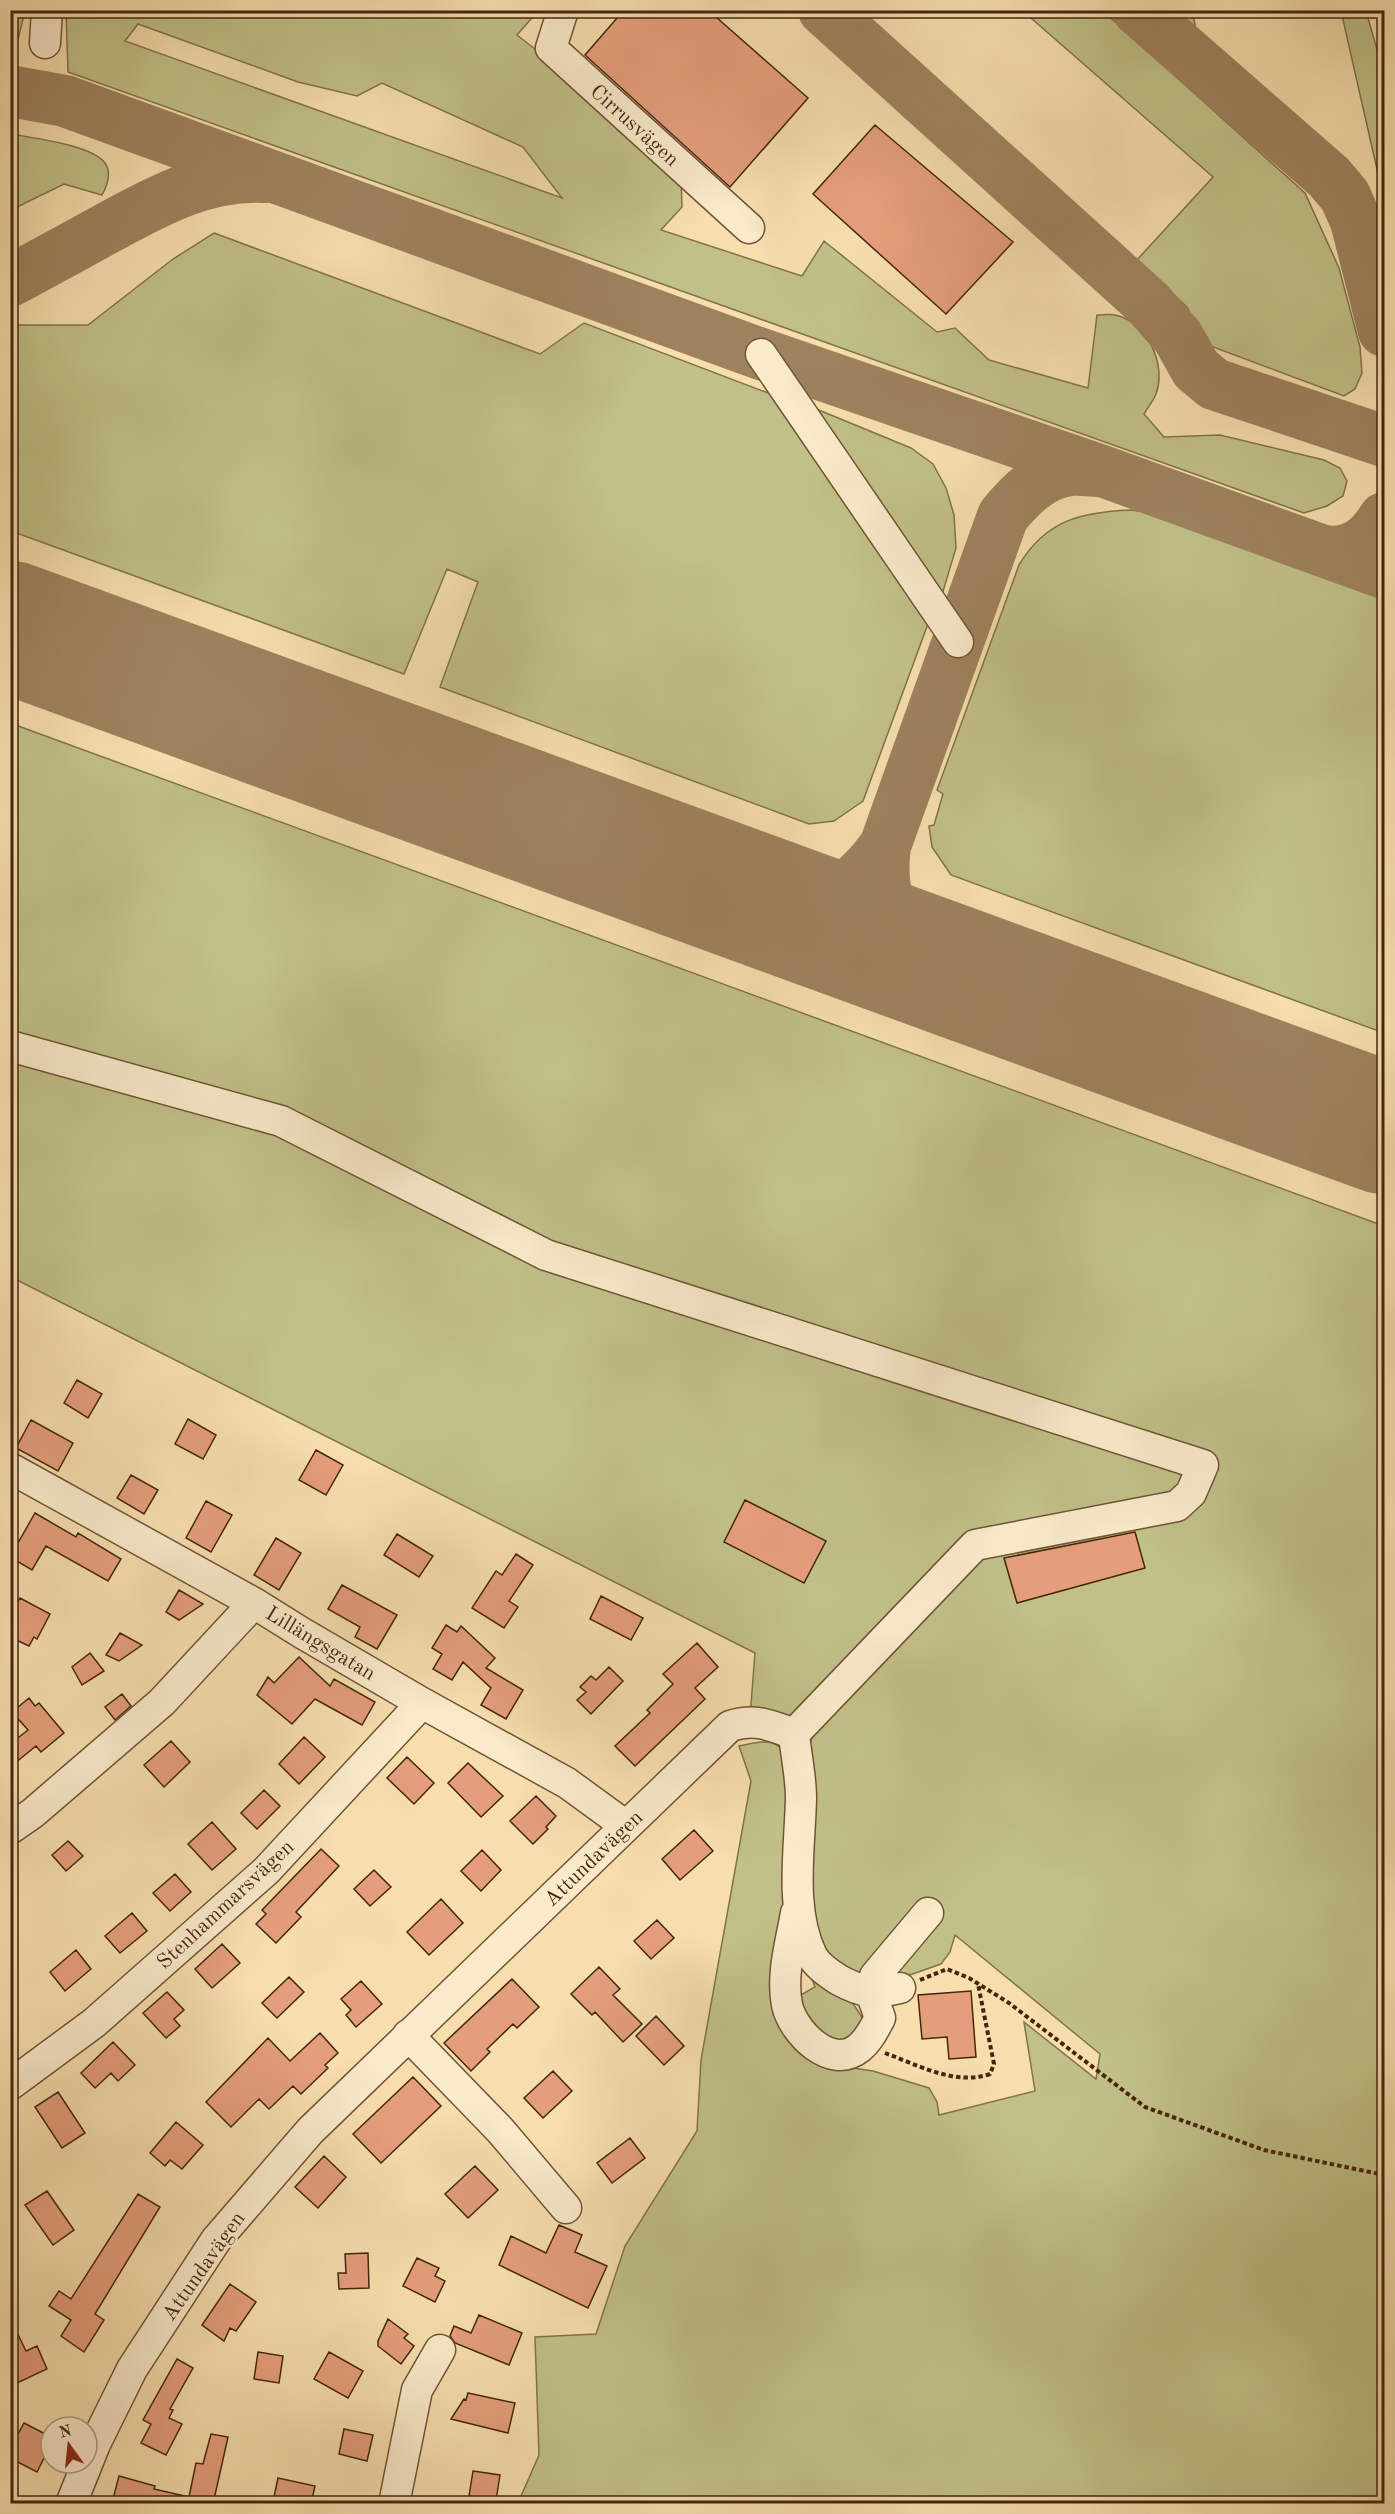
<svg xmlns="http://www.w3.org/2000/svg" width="1395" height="2514" font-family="'Old Standard TT',serif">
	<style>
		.green { fill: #c0c087; stroke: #83724c; stroke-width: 1.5; fill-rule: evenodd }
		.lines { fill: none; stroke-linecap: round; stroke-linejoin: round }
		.taxiway { stroke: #9e825e; stroke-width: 52 }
		.runway { stroke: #9e825e; stroke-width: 132 }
		.building { fill: #e49e7b; stroke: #462510; stroke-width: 1.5 }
		.minor-casing { stroke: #725337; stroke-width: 33 }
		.path { stroke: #462510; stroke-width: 4; stroke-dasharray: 4.5 3; stroke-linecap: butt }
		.minor { stroke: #f9eaca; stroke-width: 30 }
		.labels { text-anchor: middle; stroke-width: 5; stroke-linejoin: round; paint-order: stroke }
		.street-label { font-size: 21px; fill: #462510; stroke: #f9eaca }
	</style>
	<rect width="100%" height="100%" fill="#f6dead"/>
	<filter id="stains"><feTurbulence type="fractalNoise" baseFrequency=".00333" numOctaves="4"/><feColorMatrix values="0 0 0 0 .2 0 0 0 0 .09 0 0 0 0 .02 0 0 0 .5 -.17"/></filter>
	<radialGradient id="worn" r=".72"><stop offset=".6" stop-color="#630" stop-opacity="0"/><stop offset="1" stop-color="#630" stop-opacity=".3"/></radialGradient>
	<path class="green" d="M11 10 25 11 15 52H11Z
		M66 11H538L517 35 654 142 681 178 682 207 661 230 802 276 824 241 937 332 955 328 989 360 1088 388 1097 315C1102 315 1110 314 1115 315 1147 321 1167 365 1156 394 1154 400 1148 407 1144 414L1164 437 1220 435 1324 460 1340 468 1347 481 1343 496 1327 506 1304 513 68 72ZM138 24 298 82 357 96 382 83 523 147 562 198 125 41Z
		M1023 11H1103L1305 193 1339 268 1360 347 1362 373 1355 389 1344 396 1205 344 1187 307 1136 261 1213 177Z
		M1155 11H1208L1193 15 1200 48Z
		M1341 11H1366L1384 74V200Z
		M11 134C33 138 92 145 105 163 112 173 107 186 102 195L64 184 17 207 11 222Z
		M214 233 540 354 584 323 776 396 929 621 863 801 834 821 809 824 440 687 478 582 447 569 404 674 11 531 10 312 17 325H88L173 259Z
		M809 406 911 448 933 464 946 488 954 515 956 548 941 598Z
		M1131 510 1154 513 1384 598V1033L951 875 932 847 929 826 934 825 943 794 937 790 1019 565C1046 520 1081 512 1131 510Z
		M10 723 1384 1226V2503H518L539 2455 535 2337 596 2334 625 2246 697 2131 701 2060 751 1781 739 1746C776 1738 781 1739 792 1776L780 1990 833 2065 873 2071 929 2088 937 2102 939 2115 1035 2091 1024 2022 1096 2079 1100 2054 955 1935 950 1952 941 1964 887 1983 851 1980 819 1942 812 1914 807 1764 812 1734 750 1717 755 1653 11 1277Z
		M802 1952C825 1974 852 1995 865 2024L855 2045 811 2037 799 1996 815 1987Z"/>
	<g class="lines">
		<path class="taxiway" d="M824 10 1148 303 1178 337 1196 369 1214 384 1384 441
			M1138 10 1329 177 1345 196 1356 221 1384 331
			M10 91 65 101 761 354 1105 472 1384 573
			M10 281C42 264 73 247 104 230 154 203 204 174 264 177
			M1323 551C1352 555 1370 541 1384 518
			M763 901C823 905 849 896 885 846
			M941 966C898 928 877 907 885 846L1003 516C1021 494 1042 473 1071 470 1080 469 1090 471 1099 471"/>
		<path class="runway" d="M10 627 1384 1128"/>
	</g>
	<path class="building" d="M624 10H708L808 98 730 187 585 55Z
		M875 125 1013 242 946 314 813 194Z
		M77 1380 102 1394 88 1418 64 1403Z
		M188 1419 216 1435 203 1459 175 1444Z
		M31 1420 73 1443 58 1471 16 1448Z
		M316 1450 343 1465 326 1495 299 1480Z
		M131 1475 158 1490 144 1514 117 1498Z
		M745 1500 826 1541 804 1583 724 1542Z
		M206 1501 232 1515 211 1552 186 1538Z
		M35 1513 76 1537 78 1533 121 1559 108 1581 46 1546 32 1570 10 1557Z
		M1135 1532 1145 1568 1017 1603 1004 1558Z
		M397 1534 433 1556 419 1577 384 1555Z
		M276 1538 301 1553 279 1590 254 1575Z
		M516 1554 533 1565 509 1601 518 1607 504 1628 472 1608 496 1571 502 1575Z
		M342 1585 397 1615 377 1649 355 1637 360 1627 328 1609Z
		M179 1590 203 1604 179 1620 166 1612Z
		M601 1596 643 1618 631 1640 590 1619Z
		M20 1598 50 1614 37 1639 34 1637 29 1646 10 1637V1617Z
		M446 1625 457 1632 461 1626 495 1658 486 1668 523 1690 506 1719 481 1705 491 1688 463 1662 452 1680 433 1669 442 1654 432 1648Z
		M120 1633 142 1645 119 1661 106 1655Z
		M697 1643 718 1667 695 1688 705 1699 635 1766 615 1746 650 1713 647 1710 673 1684 663 1674Z
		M90 1653 104 1671 82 1685 72 1667Z
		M299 1657 330 1686 334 1679 375 1702 362 1725 315 1699 292 1724 257 1695 268 1677 274 1683Z
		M609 1667 623 1681 591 1714 577 1700 586 1692 580 1687 591 1676 596 1680Z
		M122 1694 131 1706 115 1720 105 1707Z
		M29 1698 35 1706 39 1703 64 1733 41 1752 36 1746 10 1767V1744L28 1730 12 1712Z
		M304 1737 325 1757 299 1784 279 1764Z
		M171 1741 190 1762 164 1787 144 1765Z
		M407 1757 434 1783 414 1804 387 1778Z
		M468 1763 503 1796 481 1817 448 1783Z
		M264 1790 280 1806 257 1829 241 1813Z
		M536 1796 556 1816 546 1827 548 1829 533 1844 510 1821Z
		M212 1822 236 1849 212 1870 188 1844Z
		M694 1830 713 1851 680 1880 662 1859Z
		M68 1841 83 1856 66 1871 52 1855Z
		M321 1849 339 1866 296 1912 301 1917 276 1943 256 1924 266 1914 262 1910Z
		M482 1850 501 1870 481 1891 461 1871Z
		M374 1870 391 1887 370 1906 354 1889Z
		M175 1874 191 1892 170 1911 153 1893Z
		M441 1899 463 1923 429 1955 407 1932Z
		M132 1913 147 1931 120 1953 105 1936Z
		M657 1920 674 1938 651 1959 634 1941Z
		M222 1944 240 1963 212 1988 195 1969Z
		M76 1950 91 1969 65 1991 50 1972Z
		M599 1967 620 1989 613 1995 642 2024 623 2042 595 2012 592 2015 571 1994Z
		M289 1977 304 1992 277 2018 262 2003Z
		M512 1979 539 2007 517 2028 513 2024 487 2049 490 2052 471 2071 444 2043Z
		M361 1981 382 2004 356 2027 346 2015 351 2010 341 1999Z
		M971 1991 976 2057 949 2059 947 2037 922 2039 918 1995Z
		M167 1992 184 2010 174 2019 180 2026 166 2038 143 2013Z
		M656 2016 684 2046 664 2065 636 2036Z
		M320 2033 338 2053 325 2065 328 2068 301 2094 293 2086 269 2109 259 2099 231 2127 206 2102 268 2038 290 2061Z
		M113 2042 135 2065 118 2081 111 2073 95 2088 81 2073Z
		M553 2071 572 2091 543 2118 524 2098Z
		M413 2077 441 2106 381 2163 353 2134Z
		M58 2092 85 2133 62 2148 35 2107Z
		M176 2122 203 2145 182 2169 170 2160 165 2166 150 2153Z
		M630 2138 645 2158 612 2183 597 2163Z
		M324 2156 346 2177 318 2208 295 2187Z
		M475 2166 498 2190 468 2218 445 2194Z
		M47 2191 74 2230 53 2245 25 2205Z
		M138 2194 160 2207 95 2314 104 2320 84 2352 61 2336 71 2320 49 2306 59 2291 71 2299Z
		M559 2225 582 2235 575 2252 607 2266 588 2308 499 2265 511 2236 546 2253Z
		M368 2253 369 2288 339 2289 338 2273H346L345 2254Z
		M417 2258 439 2268 435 2276 445 2281 435 2302 403 2286Z
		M230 2284 256 2302 236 2331 230 2328 224 2341 202 2325Z
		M479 2315 522 2333 509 2365 455 2343 450 2336 454 2326 471 2333Z
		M10 2318 26 2351 37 2346 47 2369 17 2383 10 2369Z
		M388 2319 408 2334 404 2338 414 2346 401 2364 378 2346V2341Z
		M258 2352 283 2356 279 2383 254 2379Z
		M329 2352 363 2371 348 2398 314 2379Z
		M177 2359 193 2368 170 2409 173 2410 169 2418 182 2424 166 2455 141 2443 151 2424 143 2420Z
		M468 2393 515 2403 508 2433 451 2419 464 2399 466 2400Z
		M24 2423 51 2437V2444L37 2472 10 2458V2449Z
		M344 2429 373 2435 367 2461 339 2454Z
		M211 2434 228 2437 213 2504H128L113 2499 119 2476 155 2486 154 2489 189 2497 196 2463 203 2464Z
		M473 2471 500 2475 496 2500 469 2496Z
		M278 2478 315 2486 311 2504 274 2497Z"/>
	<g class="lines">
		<g class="minor-casing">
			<path id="minor" d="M563 10 551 48 749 228
				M45 43 47 10
				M761 354 958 642
				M10 1046 281 1121 546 1255 1203 1465 1191 1493 1177 1506 975 1545 794 1734C796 1755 801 1777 801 1798 800 1849 789 1908 812 1956 817 1965 831 1975 839 1980 863 1993 874 1994 900 1988
				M10 1468 254 1603 302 1633 422 1703 567 1783 626 1826
				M10 1829 33 1813 162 1702 254 1603
				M796 1913C791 1942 781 1975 787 2005 793 2032 831 2071 859 2048 869 2040 874 2029 880 2018L871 1992 875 1976 928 1913
				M408 2035 500 2130 566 2208
				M10 2085 94 2023 266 1871 422 1703
				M71 2504 95 2444 132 2369 216 2240 310 2131 730 1726C755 1718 770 1725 794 1734
				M394 2504 417 2390 440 2350"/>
		</g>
		<path class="path" d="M920 1980 947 1969 969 1978 1009 2003 1145 2107 1264 2150 1384 2175
			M885 2053C918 2065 955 2086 990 2074L994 2064 978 1984"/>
		<use href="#minor" class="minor"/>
	</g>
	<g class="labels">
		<g class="street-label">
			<text transform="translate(635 125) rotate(42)" y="7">Cirrusvägen</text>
			<text transform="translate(321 1643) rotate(31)" y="7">Lillängsgatan</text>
			<text transform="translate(593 1858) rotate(-44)" y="7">Attundavägen</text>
			<text transform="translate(225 1904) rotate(-43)" y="7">Stenhammarsvägen</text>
			<text transform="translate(203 2266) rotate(-55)" y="7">Attundavägen</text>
		</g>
	</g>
	<rect width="1395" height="2514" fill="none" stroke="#f6dead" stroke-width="36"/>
	<rect x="12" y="12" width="1371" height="2490" fill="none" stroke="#462510" stroke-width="3"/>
	<rect x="18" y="18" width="1359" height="2478" fill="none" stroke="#462510" stroke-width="1.5"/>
	<g transform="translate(69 2445) rotate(345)"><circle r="28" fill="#f9eaca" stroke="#b19b80" stroke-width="1.5"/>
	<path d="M0-4.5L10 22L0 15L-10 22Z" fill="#8f2418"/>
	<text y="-9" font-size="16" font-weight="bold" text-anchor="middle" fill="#462510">N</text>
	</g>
	<rect width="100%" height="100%" filter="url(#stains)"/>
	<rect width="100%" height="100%" fill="url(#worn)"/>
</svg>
